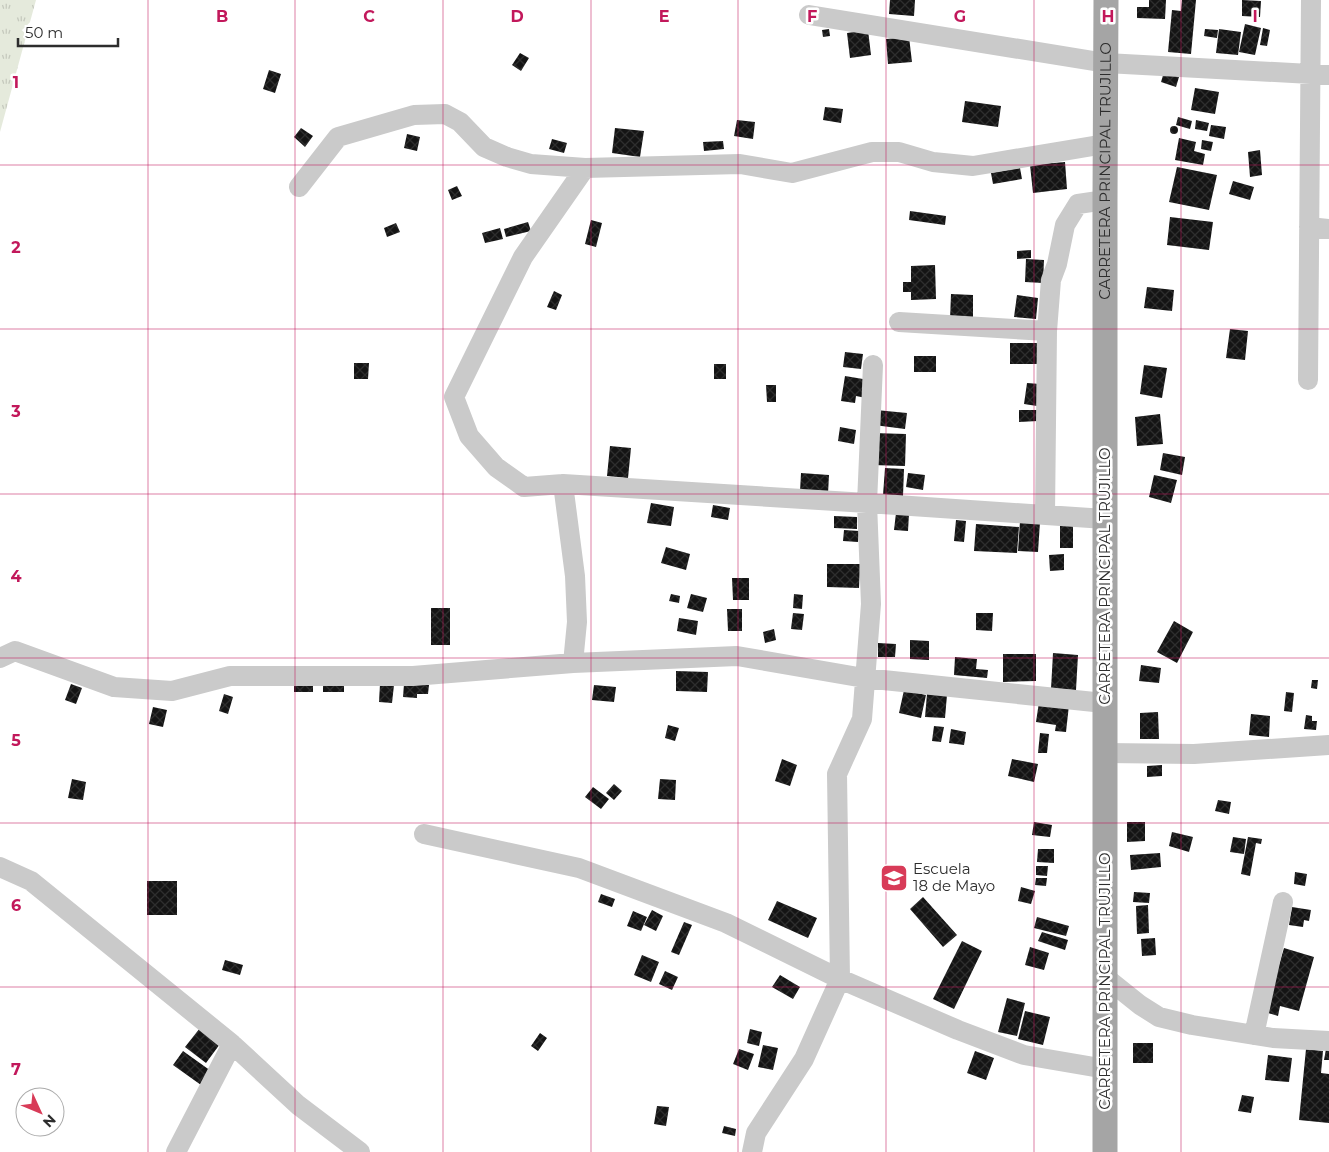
<svg xmlns="http://www.w3.org/2000/svg" width="1329" height="1152" font-family="Montserrat,sans-serif">
	<style>
		.grass { fill: url(#grass-tufts) }
		.building { fill: url(#building-cross-hatch) }
		.lines { fill: none; stroke-linecap: round; stroke-linejoin: round }
		.minor { stroke: #cacaca; stroke-width: 20 }
		.major { stroke: #a5a5a5; stroke-width: 25 }
		.grid { fill: none; stroke: #c2185b; stroke-width: 1; stroke-opacity: 0.55 }
		.labels { text-anchor: middle; stroke-width: 5; stroke-linejoin: round; paint-order: stroke }
		.street-label { font-size: 15px; fill: #2d2d2d; stroke: #fff }
		.poi-label { font-size: 15px; fill: #2d2d2d; stroke: #fff; text-anchor: start }
		.grid-label { font-size: 16px; text-anchor: middle; font-weight: bold; fill: #c2185b; stroke: #fff; stroke-width: 5; stroke-linejoin: round; paint-order: stroke }
	</style>
	<defs>
		<pattern id="grass-tufts" width="24" height="20" patternUnits="userSpaceOnUse" patternTransform="scale(1.25)"><rect width="24" height="20" fill="#e5eadc"/><path d="M3 7l-1-3M5 7V3M7 7l1-3M15 17l-1-3M17 17v-4M19 17l1-3" fill="none" stroke="#c5c9bd"/></pattern>
		<pattern id="building-cross-hatch" width="8" height="8" patternUnits="userSpaceOnUse" patternTransform="scale(1.25)"><rect width="8" height="8" fill="#141414"/><path d="M0 0l8 8M0 8l8-8" fill="none" stroke="#2e2e2e"/></pattern>
	</defs>
	<rect width="100%" height="100%" fill="#fff"/>
	<path class="grass" d="M0 0H36L0 132Z"/>
	<path class="building" d="M890 0H915L914 16 889 14Z
		M1149 0H1166L1165 19 1137 18V7H1149Z
		M1182 0H1196L1191 54 1168 52 1172 10 1181 11Z
		M1242 0 1261 1 1260 17 1242 16Z
		M1245 24 1261 28 1255 55 1239 52Z
		M1263 28 1270 30 1267 46 1260 45Z
		M829 29 830 36 823 37 822 30Z
		M1205 29 1218 30 1217 38 1204 36Z
		M1219 29 1241 32 1238 55 1216 53Z
		M868 30 871 55 850 58 847 33Z
		M909 37 912 62 888 64 886 39Z
		M520 53 529 58 521 71 512 65Z
		M269 70 281 74 275 93 263 89Z
		M1164 72 1179 77 1176 87 1161 82Z
		M1195 88 1219 92 1215 114 1191 110Z
		M965 101 1001 106 998 127 962 122Z
		M825 107 843 109 841 123 823 120Z
		M1178 117 1192 121 1190 129 1176 125Z
		M737 120 755 122 753 139 734 136Z
		M1196 120 1209 123 1207 131 1195 129Z
		M1211 125 1226 127 1224 139 1209 136Z
		M1170 130a4 4 0 1 1 8 0a4 4 0 1 1-8 0Z
		M301 128 313 136 305 147 294 137Z
		M615 128 644 131 640 157 612 153Z
		M407 134 420 137 417 151 404 148Z
		M1179 138 1196 142 1194 151 1205 154 1203 165 1175 160Z
		M552 139 567 143 564 153 549 149Z
		M1202 140 1213 142 1211 151 1201 149Z
		M723 141 724 149 704 151 703 142Z
		M1260 150 1262 175 1250 177 1248 152Z
		M1065 162 1067 189 1033 193 1030 165Z
		M1177 167 1217 175 1209 210 1169 202Z
		M1020 168 1022 179 993 184 991 173Z
		M1233 181 1254 187 1250 200 1229 194Z
		M457 186 462 196 452 200 448 190Z
		M910 211 946 216 945 225 909 220Z
		M1170 217 1213 222 1209 250 1167 245Z
		M591 220 602 223 596 247 585 244Z
		M528 222 531 231 506 237 504 229Z
		M396 223 400 232 387 237 384 228Z
		M500 228 503 239 485 243 482 233Z
		M1031 250V258L1017 259V251Z
		M1026 259 1044 260 1043 283 1025 282Z
		M935 265 936 299 911 300V292H903V282H911V266Z
		M1147 287 1174 290 1172 311 1144 308Z
		M554 291 562 295 556 310 547 307Z
		M951 294 973 295V321L950 320Z
		M1017 295 1038 298 1036 319 1014 317Z
		M1230 329 1248 331 1245 360 1226 358Z
		M1010 343H1038V364H1010Z
		M845 352 863 354 861 369 843 367Z
		M914 356H936V372H914Z
		M354 363H369L368 379H354Z
		M714 364H726V379H714Z
		M1144 365 1167 368 1162 398 1140 394Z
		M845 376 869 380 866 398 856 396 855 403 841 401Z
		M1027 383 1040 384 1037 406 1024 404Z
		M766 385H776V402H767Z
		M876 410 907 413 905 429 874 425Z
		M1019 410H1038V421L1019 422Z
		M1160 414 1163 444 1137 446 1135 417Z
		M840 427 856 430 854 444 838 441Z
		M873 433 906 434 905 466 872 465Z
		M610 446 631 448 628 478 607 476Z
		M1163 453 1185 457 1182 475 1160 470Z
		M885 468 904 469 903 496 883 495Z
		M801 473 829 475 828 494 800 492Z
		M908 473 925 475 923 490 906 487Z
		M1154 475 1177 480 1171 503 1149 497Z
		M651 503 674 507 671 526 647 523Z
		M713 505 730 508 728 520 711 517Z
		M896 513 909 514 908 531 894 530Z
		M834 516 857 517V529L834 528Z
		M956 520 966 521 964 542 954 541Z
		M1020 521 1040 522 1038 552 1018 551Z
		M1060 522H1073V548H1060Z
		M976 524 1019 527 1017 553 974 551Z
		M844 530 859 531 858 542 843 541Z
		M666 547 690 554 686 570 661 563Z
		M1064 554V570L1050 571 1049 555Z
		M827 564H860L859 588 827 587Z
		M732 578H749V600H733Z
		M671 594 680 596 679 603 669 601Z
		M691 594 707 598 703 612 687 608Z
		M794 594 803 595 802 609 793 608Z
		M431 608H450V645H431Z
		M727 609H742V631H728Z
		M793 613 804 614 802 630 791 629Z
		M976 613H993L992 631 976 630Z
		M679 618 698 621 696 635 677 631Z
		M1174 621 1193 632 1177 663 1157 652Z
		M774 629 776 640 765 643 763 632Z
		M910 640 929 641V660L910 659Z
		M878 643 896 644 895 657H878Z
		M1053 653 1078 655 1076 690 1051 689Z
		M1003 654H1036V681L1003 682Z
		M955 657 977 659 976 669 988 670 987 678 954 675Z
		M1141 665 1161 668 1159 683 1139 681Z
		M676 671 708 672 707 692 676 691Z
		M294 680H313V692H294Z
		M1312 680H1318L1317 689 1311 688Z
		M323 682H344V692H323Z
		M71 684 82 688 76 704 65 700Z
		M380 684 394 685 392 703 379 702Z
		M404 684 429 685 428 694H417V698L403 697Z
		M594 685 616 687 614 702 592 700Z
		M904 690 926 695 921 718 899 713Z
		M1286 692 1294 693 1292 712 1284 711Z
		M224 694 233 697 228 714 219 711Z
		M927 694 947 695 945 718 925 717Z
		M1039 702 1069 705 1066 732 1055 731 1056 725 1036 722Z
		M153 707 167 710 163 727 149 724Z
		M1158 712 1159 739H1140V713Z
		M1251 714 1270 716 1269 737 1249 735Z
		M1306 715 1312 716V721H1317L1316 730 1304 729Z
		M668 725 679 728 675 741 665 738Z
		M934 726 944 727 941 742 932 741Z
		M951 729 966 732 964 745 949 743Z
		M1040 733 1049 734 1047 753H1038Z
		M782 759 797 765 790 786 775 781Z
		M1012 759 1038 764 1034 782 1008 776Z
		M1162 765V776L1147 777V766Z
		M72 779 86 782 83 800 68 798Z
		M660 779 676 780 675 800 658 799Z
		M614 784 622 791 614 800 606 793Z
		M593 787 609 799 601 809 585 797Z
		M1218 800 1231 802 1229 814 1215 811Z
		M1034 822 1052 825 1050 837 1032 835Z
		M1127 822H1145V841L1127 842Z
		M1172 832 1193 837 1189 852 1169 846Z
		M1233 837 1246 839 1244 854 1230 852Z
		M1248 837 1262 839 1261 844 1256 843 1250 876 1241 874Z
		M1038 849H1054V863L1037 862Z
		M1160 853 1161 867 1131 870 1130 855Z
		M1036 866H1048L1047 876 1036 875Z
		M1295 872 1307 874 1305 886 1294 884Z
		M1036 878H1047L1046 886 1035 885Z
		M147 881H177V915H147Z
		M1021 887 1035 891 1031 904 1018 901Z
		M1134 892 1150 893 1149 903 1133 902Z
		M601 894 615 899 612 907 598 902Z
		M923 897 957 935 943 947 910 909Z
		M777 901 817 918 808 938 768 920Z
		M1148 905 1149 933 1137 934 1136 906Z
		M1292 907 1311 910 1309 921 1304 920 1303 927 1289 925Z
		M652 910 663 916 656 931 644 925Z
		M633 911 647 917 641 931 627 926Z
		M1037 917 1069 926 1066 936 1034 928Z
		M684 922 692 925 679 955 671 952Z
		M1042 932 1068 940 1065 950 1038 941Z
		M1155 938 1156 955 1142 956 1141 939Z
		M962 941 982 951 954 1009 933 999Z
		M1030 947 1049 953 1044 970 1025 965Z
		M1284 948 1314 957 1299 1011 1280 1006 1278 1016 1265 1012Z
		M642 955 659 962 651 982 634 975Z
		M225 960 243 965 240 975 222 970Z
		M665 971 678 977 672 990 659 984Z
		M780 975 800 987 793 999 772 987Z
		M1007 998 1025 1003 1017 1036 998 1032Z
		M1025 1011 1050 1017 1043 1045 1018 1039Z
		M200 1028 220 1044 206 1063 185 1047Z
		M750 1029 762 1032 759 1046 747 1043Z
		M540 1033 547 1038 538 1051 531 1046Z
		M1133 1043H1153V1063H1133Z
		M763 1045 778 1048 773 1070 758 1067Z
		M739 1049 754 1054 748 1070 733 1064Z
		M1306 1049 1323 1051 1321 1073 1329 1074V1123L1299 1120Z
		M1326 1049H1329V1060H1324Z
		M183 1051 211 1071 201 1085 173 1065Z
		M975 1051 994 1058 986 1080 967 1073Z
		M1268 1055 1292 1058 1289 1082 1265 1080Z
		M1242 1095 1254 1097 1251 1113 1238 1111Z
		M657 1106 669 1107 666 1126 654 1124Z
		M724 1126 736 1129 735 1136 722 1133Z"/>
	<g class="lines">
		<path class="minor" d="M809 15 1106 63 1329 75
			M585 168 523 257 454 397 469 436 496 467 524 487 563 484 867 503 1105 519
			M299 187 338 137 414 115 445 114 460 122 484 147 507 157 531 164 585 168 740 164 792 173 872 152H899L933 162 973 166 1105 144
			M1309 227 1329 229
			M899 322 1047 331 1051 280 1057 264 1065 225 1078 204 1105 200
			M1308 380 1311 0
			M563 484 575 576 577 622 573 663
			M1045 515 1047 331
			M0 658 15 651 114 687 172 691 230 676H413L573 663 737 656 864 678 1104 703
			M1105 753 1194 754 1329 745
			M424 834 579 868 726 923 840 979 958 1030 1024 1055 1106 1069
			M0 867 31 881 232 1044 298 1105 360 1152
			M1105 977 1140 1005 1159 1017 1192 1025 1273 1038 1329 1041
			M1254 1035 1283 902
			M176 1152 232 1044
			M752 1152 756 1133 804 1059 840 979 837 774 862 719 871 604 867 503 873 365"/>
		<path class="major" id="s1" d="M1105 1152V200L1106 0"/>
	</g>
	<path class="grid" d="M148 0V1152M295 0V1152M443 0V1152M591 0V1152M738 0V1152M886 0V1152M1034 0V1152M1181 0V1152M0 165H1329M0 329H1329M0 494H1329M0 658H1329M0 823H1329M0 987H1329"/>
	<defs>
		<g id="school-square" transform="scale(1.4375)"><rect x="-9" y="-9" width="18" height="18" rx="4" fill="#d83b58" stroke="#fff"/><path d="M0-5L7-2L0 1L-7-2ZM-4 1L0 2.5L4 1V4Q0 6-4 4Z" fill="#fff"/></g>
	</defs>
	<g fill-rule="evenodd">
		<use href="#school-square" x="894" y="878"/>
	</g>
	<g class="labels">
		<g class="street-label">
			<text dy="5" stroke="none"><textPath href="#s1" startOffset="981">CARRETERA PRINCIPAL TRUJILLO</textPath></text>
			<text transform="translate(1105 576) rotate(-90)" y="5">CARRETERA PRINCIPAL TRUJILLO</text>
			<text transform="translate(1105 981) rotate(-90)" y="5">CARRETERA PRINCIPAL TRUJILLO</text>
		</g>
		<g class="poi-label">
			<text x="913" y="874">Escuela<tspan x="913" dy="17">18 de Mayo</tspan></text>
		</g>
	</g>
	<g class="grid-label">
		<text x="222" y="22">B</text>
		<text x="369" y="22">C</text>
		<text x="517" y="22">D</text>
		<text x="664" y="22">E</text>
		<text x="812" y="22">F</text>
		<text x="960" y="22">G</text>
		<text x="1108" y="22">H</text>
		<text x="1255" y="22">I</text>
		<text x="16" y="88">1</text>
		<text x="16" y="253">2</text>
		<text x="16" y="417">3</text>
		<text x="16" y="582">4</text>
		<text x="16" y="746">5</text>
		<text x="16" y="911">6</text>
		<text x="16" y="1075">7</text>
	</g>
	<g transform="translate(40 1112) rotate(134)"><circle r="24" fill="#ffffff" stroke="#ababab"/>
	<path d="M0-4L9 19L0 12L-9 19Z" fill="#d83b58"/>
	<text y="-8" font-size="14" font-weight="bold" text-anchor="middle" fill="#2d2d2d">N</text>
	</g>
	<path d="M18 38v8h100v-8" fill="none" stroke="#2d2d2d" stroke-width="2.5"/>
	<text x="25" y="38" font-size="15" fill="#2d2d2d" stroke="#ffffff" stroke-width="4" paint-order="stroke">50 m</text>
</svg>
